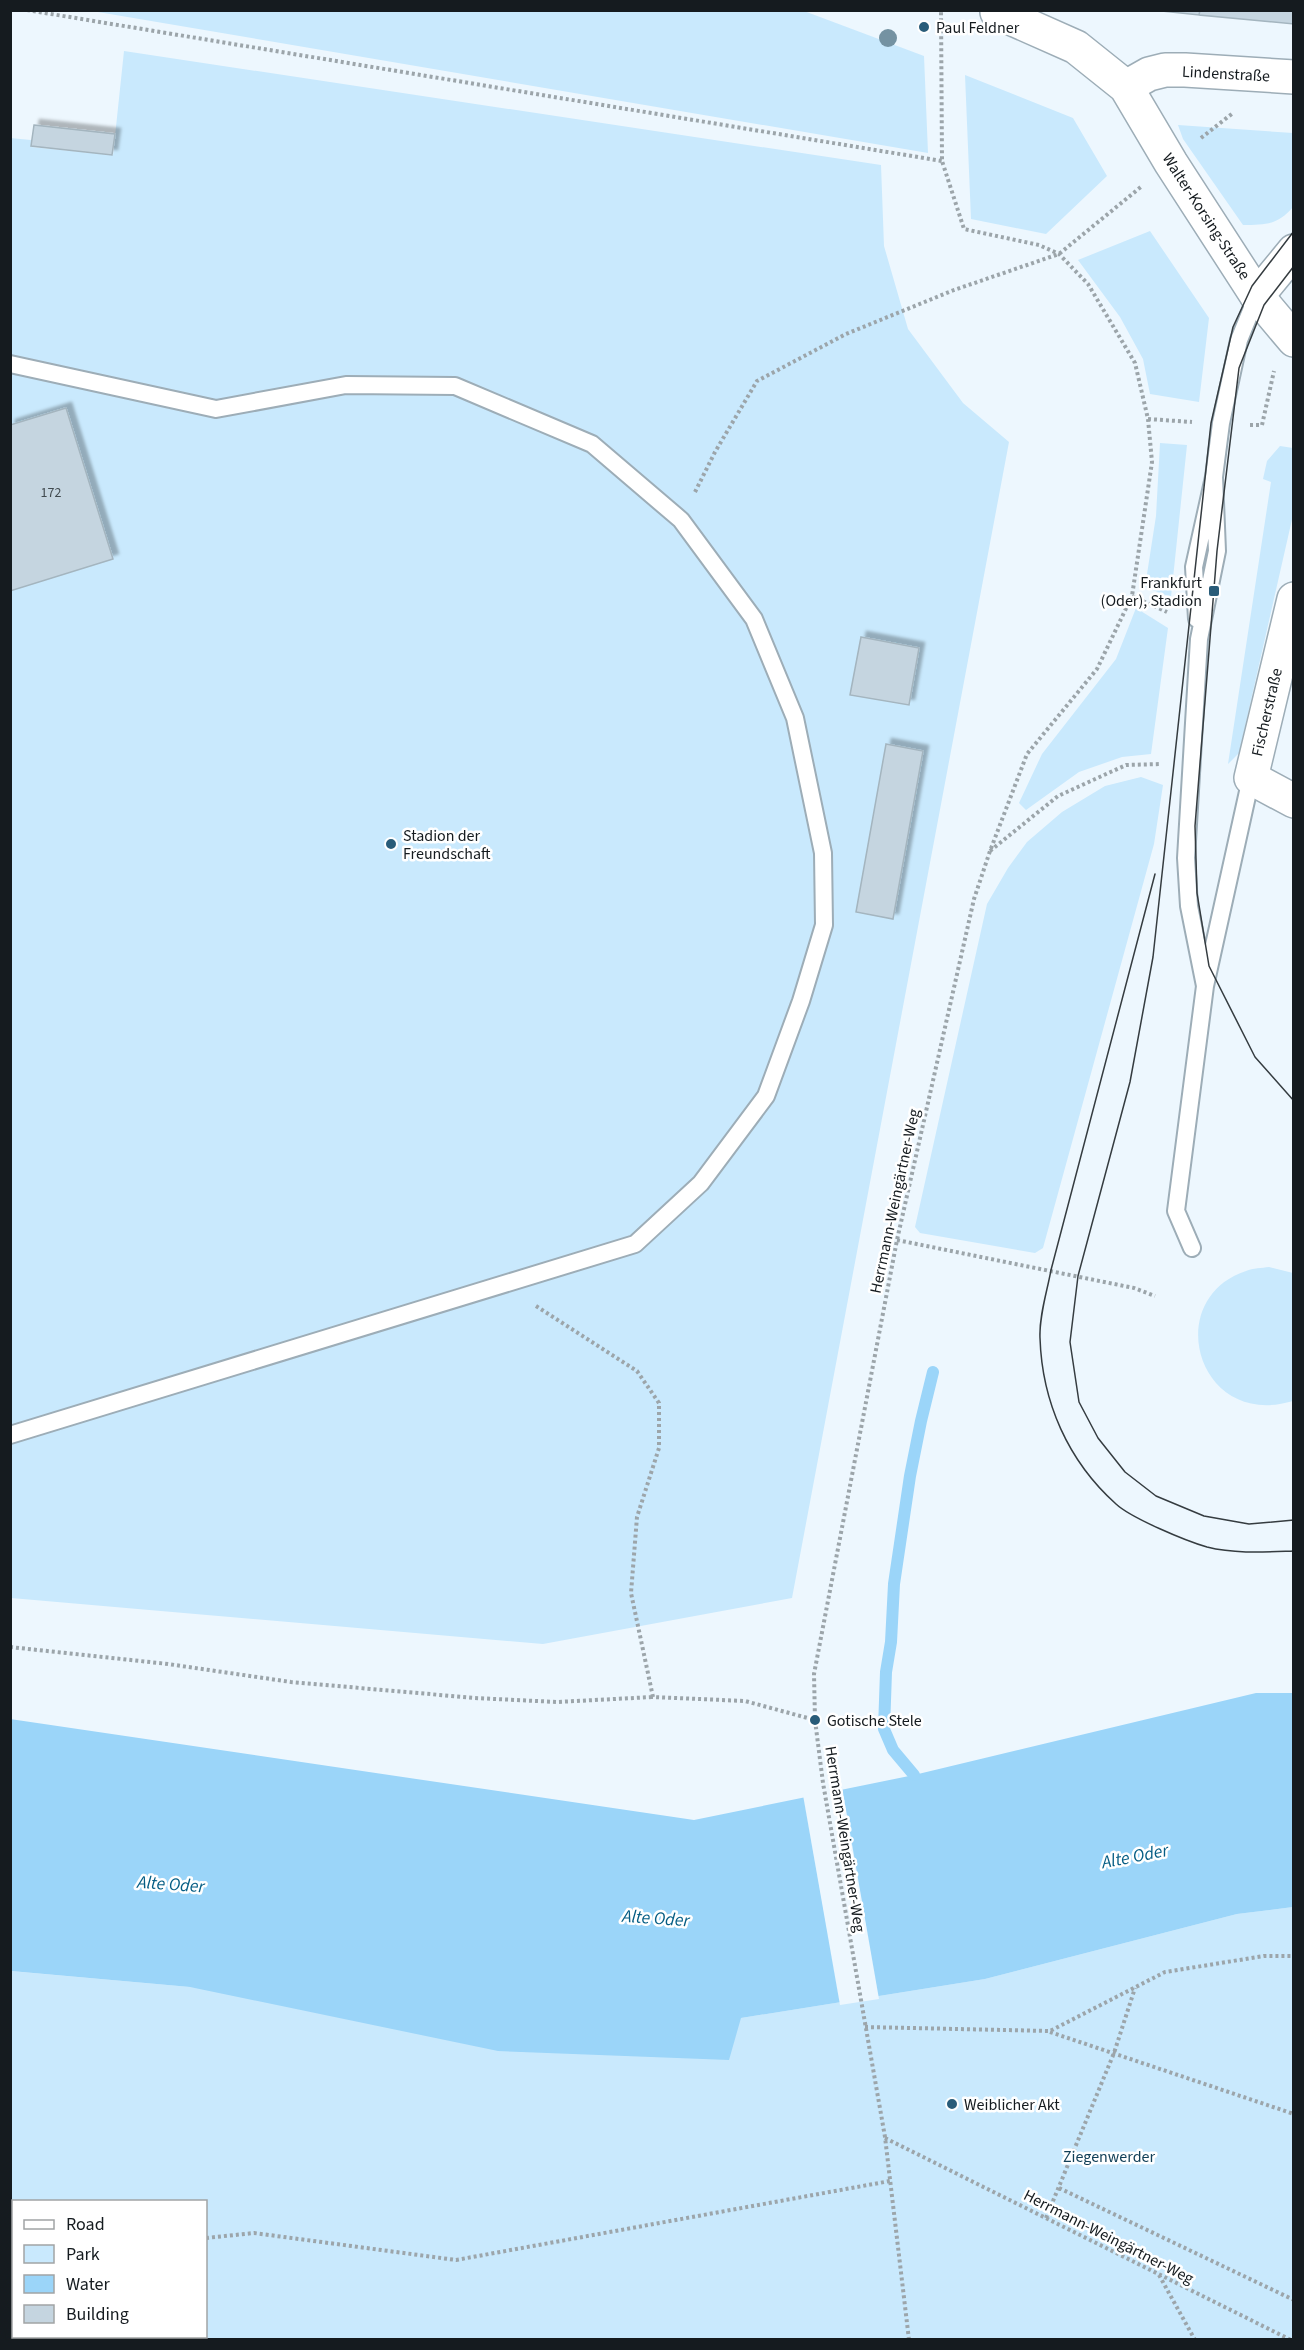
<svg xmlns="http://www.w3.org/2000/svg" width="1304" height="2350" font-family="'Source Sans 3',sans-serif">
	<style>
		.green { fill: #c9e9fd; fill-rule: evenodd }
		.water { fill: #9bd5f9 }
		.pier { fill: #edf7fe }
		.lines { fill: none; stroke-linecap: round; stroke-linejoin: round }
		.stream { stroke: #9bd5f9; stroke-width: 12 }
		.building { fill: #c5d5e0; stroke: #a4b5bf; stroke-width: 1.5; filter: url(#shadow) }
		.service-casing { stroke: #9dadb7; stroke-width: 20 }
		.minor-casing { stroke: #9dadb7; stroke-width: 36 }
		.tertiary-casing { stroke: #9dadb7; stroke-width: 36 }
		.path { stroke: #9ca5aa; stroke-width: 4; stroke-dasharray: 3 3; stroke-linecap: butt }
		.service { stroke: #fff; stroke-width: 16 }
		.minor { stroke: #fff; stroke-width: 33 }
		.tertiary { stroke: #fff; stroke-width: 33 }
		.tram { stroke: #353c40; stroke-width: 1.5 }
		.tree { fill: #7492a2 }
		.poi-dot { fill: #295c79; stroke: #fff; stroke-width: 2 }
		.labels { text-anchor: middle; stroke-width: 5; stroke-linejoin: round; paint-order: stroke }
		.number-label { font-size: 14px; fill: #414a4f }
		.poi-label { font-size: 16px; fill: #151b1f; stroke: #fff; text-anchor: start }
		.street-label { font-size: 16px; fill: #151b1f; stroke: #fff }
		.park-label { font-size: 16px; fill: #113f57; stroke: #fff }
		.water-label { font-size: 18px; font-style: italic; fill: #055d84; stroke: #fff }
	</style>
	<defs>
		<filter id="shadow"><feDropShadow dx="5.5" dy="-5.5" stdDeviation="1.5" flood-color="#0004"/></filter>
	</defs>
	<rect width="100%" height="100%" fill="#edf7fe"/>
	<path class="green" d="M92 11H804L924 56 928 153Z
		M124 51 881 165 884 246 908 329 963 403 1009 442 792 1598 543 1644 11 1598 10 138 31 140V147L113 155Z
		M965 75 1073 118 1107 176 1046 234 971 219Z
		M1178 125 1293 133V207C1278 225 1265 225 1243 225L1183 139Z
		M1150 231 1209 318 1199 402 1150 394 1143 359 1120 317 1078 260Z
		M1160 443 1187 445 1171 597 1145 587 1156 516Z
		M1280 446 1293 448V515L1239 753 1228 764 1271 482 1263 479 1267 461Z
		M1136 608 1168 628 1151 754 1122 757 1079 772 1026 810 1019 803 1042 754 1116 659Z
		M1141 777 1163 785 1154 844 1043 1248 1035 1253 920 1233 915 1227 987 904 1008 868 1027 842 1062 812 1105 786Z
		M1269 1267 1293 1273V1401C1197 1430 1161 1299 1246 1271 1253 1268 1262 1268 1269 1267Z
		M1293 1907V2339H11L10 1971 190 1987 741 2018 985 1979 1237 1914ZM14 2202H206V2336H14Z"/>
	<path class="water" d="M1256 1693H1293V1907L1237 1914 985 1979 741 2018 729 2060 498 2051 190 1987 11 1971 10 1719 694 1820 914 1775Z"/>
	<path class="pier" d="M842 1787 879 1999 840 2005 803 1795Z"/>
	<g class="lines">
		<path class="stream" d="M914 1775 893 1750 884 1729 886 1672 891 1642 894 1584 910 1476 921 1421 933 1372"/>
	</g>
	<path class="building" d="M1152 10H1200L1199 15Z
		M1200 10H1294V24L1199 15Z
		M34 125 115 134 112 155 31 146Z
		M66 408 113 559 10 591V425Z
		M861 637 919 648 909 705 850 695Z
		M886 744 923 751 893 919 856 912Z"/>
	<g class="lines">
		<g class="service-casing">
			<path id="service" d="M10 364 216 409 346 385 455 386 592 444 681 520 754 619 795 718 823 853 824 925 801 1001 766 1096 701 1183 635 1244 10 1435
				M1197 619 1194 567 1214 477 1221 423 1239 340 1257 296
				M1205 986 1189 906 1186 858 1199 639 1217 551 1214 477
				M1192 1248 1176 1211 1205 986 1251 778"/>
		</g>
		<g class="minor-casing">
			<path id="minor" d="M1126 87 1149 74 1165 70H1185L1294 77
				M1257 296 1294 251
				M1294 599 1251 778 1294 801"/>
		</g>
		<g class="tertiary-casing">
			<path id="tertiary" d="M997 12 1076 47 1126 87 1171 163 1257 296 1294 340"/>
		</g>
		<path class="path" d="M27 10 942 161
			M1201 138 1233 113
			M1148 419 1192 422
			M1250 425H1262L1274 371
			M695 492 715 452 757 381 846 334 954 290 1059 254 1142 186
			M1132 596 1167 612
			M990 851 1058 796 1126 765 1161 764
			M897 1240 1134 1288 1155 1296
			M536 1306 637 1371 659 1403V1448L637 1517 631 1593 653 1697 745 1701 815 1720
			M10 1647 168 1664 291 1682 475 1698 557 1702 653 1697
			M865 2027 1050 2031 1165 1972 1264 1956H1294
			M1050 2032 1294 2114
			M885 2138 1291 2340
			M1059 2188 1294 2300
			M1046 2218 1114 2053 1135 1988
			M206 2238 254 2233 456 2260 890 2181
			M10 2271 14 2269
			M1159 2275 1195 2340
			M909 2340 885 2137 823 1783 815 1720 814 1674 897 1240 974 899 990 851 1027 754 1097 669 1132 596 1152 462 1148 419 1135 363 1088 284 1059 254 1039 245 964 229 942 161 941 10"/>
		<use href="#service" class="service"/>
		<use href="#minor" class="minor"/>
		<use href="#tertiary" class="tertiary"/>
		<path class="tram" d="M1294 231 1252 286 1233 327 1211 423 1153 957 1130 1082 1078 1276 1070 1342 1079 1402 1098 1438 1125 1472 1156 1496 1204 1516 1249 1524 1294 1520
			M1294 266 1264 305 1239 368 1217 551 1195 826 1197 893 1209 966 1255 1057 1294 1101
			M1155 874 1051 1270C1047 1292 1039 1316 1040 1338 1042 1402 1068 1461 1116 1504 1131 1518 1186 1541 1207 1547 1235 1554 1265 1552 1294 1551"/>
	</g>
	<circle class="tree" cx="888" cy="38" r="9"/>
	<g class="poi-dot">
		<circle cx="924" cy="27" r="6"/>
		<rect x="1208" y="585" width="12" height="12" rx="3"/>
		<circle cx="391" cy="844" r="6"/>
		<circle cx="815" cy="1720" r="6"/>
		<circle cx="952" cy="2104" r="6"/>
	</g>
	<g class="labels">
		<g class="number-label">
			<text x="51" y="497">172</text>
		</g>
		<g class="poi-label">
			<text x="936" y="33">Paul Feldner</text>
			<text x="1202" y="588" text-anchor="end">Frankfurt<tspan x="1202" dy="18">(Oder), Stadion</tspan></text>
			<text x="403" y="841">Stadion der<tspan x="403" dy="18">Freundschaft</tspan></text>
			<text x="827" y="1726">Gotische Stele</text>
			<text x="964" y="2110">Weiblicher Akt</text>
		</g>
		<g class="street-label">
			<text transform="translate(1226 73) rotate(3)" y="6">Lindenstraße</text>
			<text transform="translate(1207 216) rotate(57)" y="6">Walter-Korsing-Straße</text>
			<text transform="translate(1266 712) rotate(-77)" y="6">Fischerstraße</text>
			<text transform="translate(894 1201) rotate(-78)" y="6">Herrmann-Weingärtner-Weg</text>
			<text transform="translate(846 1839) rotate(81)" y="6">Herrmann-Weingärtner-Weg</text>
			<text transform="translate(1109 2236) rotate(27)" y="6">Herrmann-Weingärtner-Weg</text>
		</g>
		<g class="park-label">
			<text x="1109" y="2162">Ziegenwerder</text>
		</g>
		<g class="water-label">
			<text transform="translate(1135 1856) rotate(-11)" y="6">Alte Oder</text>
			<text transform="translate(171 1884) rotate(4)" y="6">Alte Oder</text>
			<text transform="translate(656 1918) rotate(4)" y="6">Alte Oder</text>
		</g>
	</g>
	<rect width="1304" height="2350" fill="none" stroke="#151b1f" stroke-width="24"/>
	<rect x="12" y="2200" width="195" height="138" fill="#ffffff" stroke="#a1a4a5" stroke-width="1.5"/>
	<rect x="24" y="2220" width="30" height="9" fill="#ffffff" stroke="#a1a4a5" stroke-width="1.5"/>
	<text x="66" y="2230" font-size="18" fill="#151b1f">Road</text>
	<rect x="24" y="2245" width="30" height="18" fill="#c9e9fd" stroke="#a1a4a5" stroke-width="1.5"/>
	<text x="66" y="2260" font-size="18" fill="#151b1f">Park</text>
	<rect x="24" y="2275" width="30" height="18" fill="#9bd5f9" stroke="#a1a4a5" stroke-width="1.5"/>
	<text x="66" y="2290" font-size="18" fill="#151b1f">Water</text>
	<rect x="24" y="2305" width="30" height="18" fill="#c5d5e0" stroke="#a1a4a5" stroke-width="1.5"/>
	<text x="66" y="2320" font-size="18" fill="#151b1f">Building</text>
</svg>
